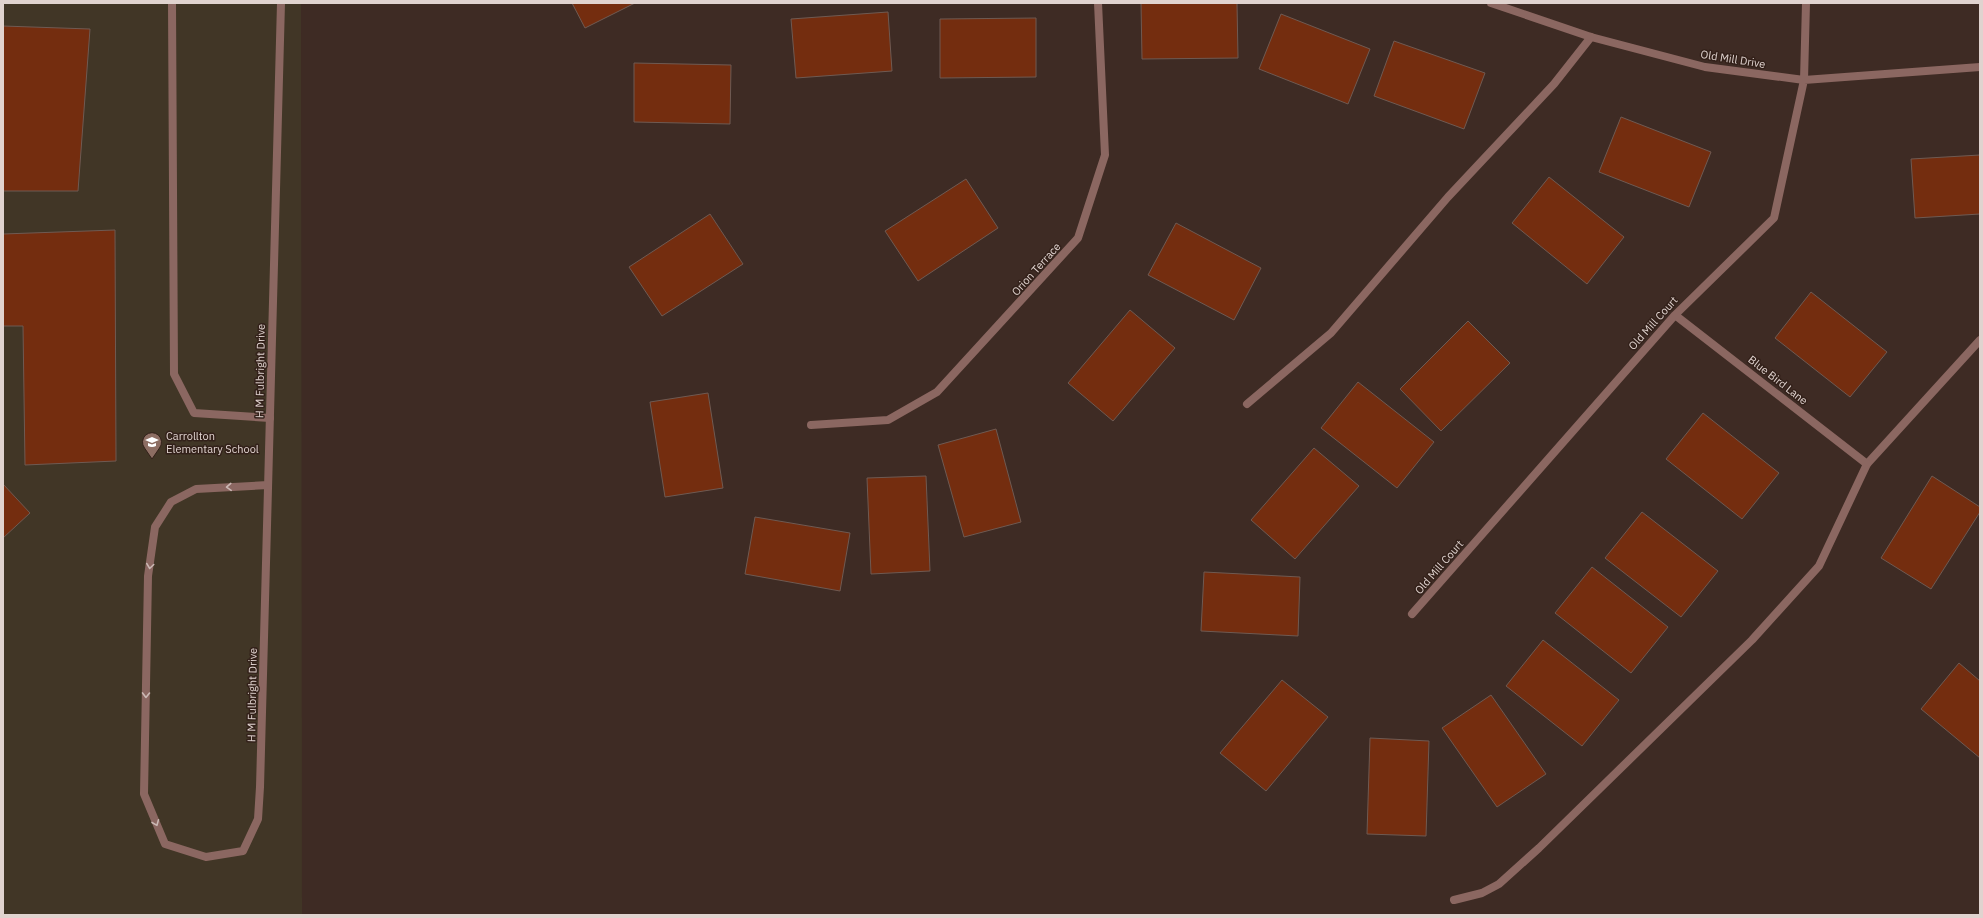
<svg xmlns="http://www.w3.org/2000/svg" width="1983" height="918" font-family="'IBM Plex Sans',sans-serif">
	<style>
		.education { fill: #413626 }
		.building { fill: #742d0f; stroke: #6f5a52 }
		.lines { fill: none; stroke-linecap: round; stroke-linejoin: round }
		.service { stroke: #8b6761; stroke-width: 8 }
		.minor { stroke: #8b6761; stroke-width: 8 }
		.oneway { stroke: #cbb8b4 }
		.labels { text-anchor: middle; stroke-width: 3; stroke-linejoin: round; paint-order: stroke }
		.street-label { font-size: 11px; fill: #e0d3cf; stroke: #33211a }
		.poi-label { font-size: 11px; fill: #e0d3cf; stroke: #33211a; text-anchor: start }
	</style>
	<rect width="100%" height="100%" fill="#3e2b24"/>
	<path class="education" d="M3 3H301L302 915H3Z"/>
	<path class="building" d="M572 3H635L585 28Z
		M1141 3H1237L1238 58 1142 59Z
		M888 12 892 71 796 78 791 19Z
		M1281 14 1370 49 1348 104 1259 69Z
		M1036 18V77L940 78V19Z
		M3 26 90 29 78 191H3Z
		M1394 41 1485 73 1464 129 1374 96Z
		M634 63 731 65 730 124 634 122Z
		M1621 117 1711 152 1689 207 1599 172Z
		M1980 155V214L1915 218 1911 159Z
		M1549 177 1624 237 1587 284 1512 223Z
		M966 179 998 228 918 281 885 231Z
		M710 214 743 264 662 316 629 267Z
		M1176 223 1261 268 1234 320 1148 275Z
		M115 230 116 461 25 465 23 326H3V234Z
		M1811 292 1887 352 1850 397 1775 338Z
		M1130 310 1175 348 1113 421 1068 383Z
		M1468 321 1510 363 1441 431 1400 389Z
		M1358 382 1434 442 1397 488 1321 428Z
		M708 393 723 488 665 497 650 402Z
		M1703 413 1779 473 1742 519 1666 459Z
		M996 429 1021 522 964 537 938 445Z
		M1314 448 1359 486 1295 559 1251 520Z
		M926 476 930 571 871 574 867 478Z
		M1932 476 1980 507V512L1931 589 1881 558Z
		M3 484 30 513 3 538Z
		M1642 512 1718 571 1681 617 1605 558Z
		M755 517 850 533 840 591 745 574Z
		M1592 567 1668 627 1631 673 1555 613Z
		M1204 572 1300 577 1298 636 1201 631Z
		M1543 640 1619 700 1582 746 1506 686Z
		M1959 663 1980 681V758L1921 709Z
		M1282 680 1328 717 1266 791 1220 753Z
		M1491 695 1546 774 1497 807 1442 728Z
		M1370 738 1429 741 1426 836 1367 834Z"/>
	<g class="lines">
		<path class="service" d="M172 3 174 374 194 413 270 418
			M1247 404 1331 333 1448 197 1554 84 1591 37
			M1454 900 1482 893 1499 884 1539 848 1752 640 1819 566 1867 464 1980 340"/>
		<path class="minor" d="M1491 3 1591 37 1705 67 1804 80 1980 67
			M1675 315 1867 464
			M811 425 888 420 937 392 1078 238 1105 155 1098 3
			M268 485 196 489 171 502 155 527 148 576 144 794 165 844 206 857 243 851 258 819 260 787 281 3
			M1412 614 1675 315 1774 218 1804 80 1806 3"/>
	</g>
	<defs><path id="oneway-chevron" d="M-2-3.5L2.5 0L-2 3.5" fill="none" stroke-width="1.6" stroke-linecap="round" stroke-linejoin="round"/></defs>
	<g class="oneway">
		<use href="#oneway-chevron" transform="translate(229 487) rotate(177)"/>
		<use href="#oneway-chevron" transform="translate(150 566) rotate(98)"/>
		<use href="#oneway-chevron" transform="translate(146 695) rotate(91)"/>
		<use href="#oneway-chevron" transform="translate(156 823) rotate(68)"/>
	</g>
	<defs>
		<g id="school-pin" transform="scale(1)"><path d="M0 17L-7.5 6A9.5 9.5 0 1 1 7.5 6Z" fill="#8d6e63" stroke="#33211a"/><path d="M0-5L7-2L0 1L-7-2ZM-4 1L0 2.5L4 1V4Q0 6-4 4Z" fill="#fff"/></g>
	</defs>
	<g fill-rule="evenodd">
		<use href="#school-pin" x="152" y="442"/>
	</g>
	<g class="labels">
		<g class="street-label">
			<text transform="translate(1733 59) rotate(9)" y="4">Old Mill Drive</text>
			<text transform="translate(1036 269) rotate(-48)" y="4">Orion Terrace</text>
			<text transform="translate(1653 323) rotate(-48)" y="4">Old Mill Court</text>
			<text transform="translate(260 371) rotate(-89)" y="4">H M Fulbright Drive</text>
			<text transform="translate(1778 380) rotate(38)" y="4">Blue Bird Lane</text>
			<text transform="translate(1439 567) rotate(-49)" y="4">Old Mill Court</text>
			<text transform="translate(252 695) rotate(-89)" y="4">H M Fulbright Drive</text>
		</g>
		<g class="poi-label">
			<text x="166" y="440">Carrollton<tspan x="166" dy="13">Elementary School</tspan></text>
		</g>
	</g>
	<rect width="1983" height="918" fill="none" stroke="#e0d3cf" stroke-width="8"/>
</svg>
